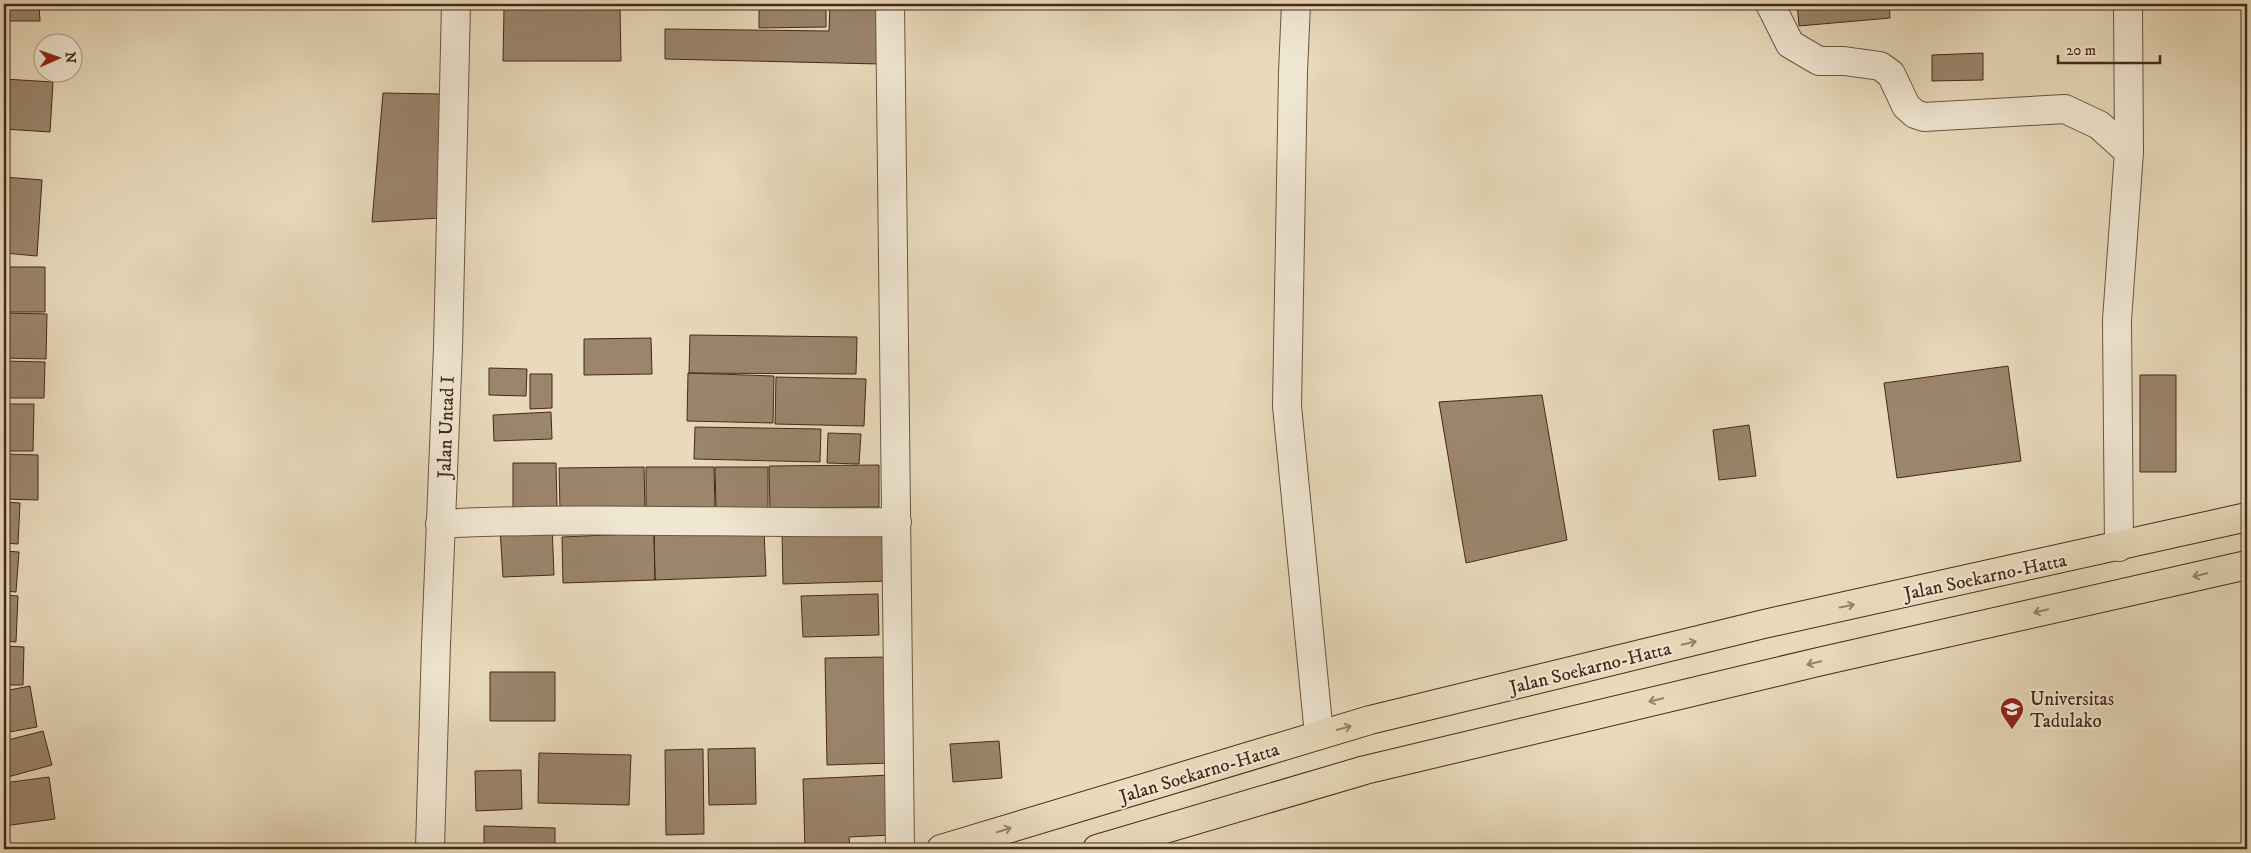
<svg xmlns="http://www.w3.org/2000/svg" width="2251" height="853" font-family="'IM FELL DW Pica',serif">
	<style>
		.building { fill: #9b856d; stroke: #472818 }
		.lines { fill: none; stroke-linecap: round; stroke-linejoin: round }
		.minor-casing { stroke: #6f5441; stroke-width: 30 }
		.primary-casing { stroke: #472818; stroke-width: 30 }
		.minor { stroke: #f0e7d3; stroke-width: 28 }
		.primary { stroke: #e8dabb; stroke-width: 28 }
		.oneway { stroke: #98816a }
		.labels { text-anchor: middle; stroke-width: 4; stroke-linejoin: round; paint-order: stroke }
		.street-label { font-size: 19px; fill: #472818; stroke: #f0e7d3 }
		.poi-label { font-size: 19px; fill: #472818; stroke: #f0e7d3; text-anchor: start }
	</style>
	<rect width="100%" height="100%" fill="#e8dabb"/>
	<filter id="stains"><feTurbulence type="fractalNoise" baseFrequency=".004" numOctaves="4"/><feColorMatrix values="0 0 0 0 .2 0 0 0 0 .09 0 0 0 0 .02 0 0 0 .5 -.17"/></filter>
	<radialGradient id="worn" r=".72"><stop offset=".6" stop-color="#630" stop-opacity="0"/><stop offset="1" stop-color="#630" stop-opacity=".3"/></radialGradient>
	<path class="building" d="M4 4H39L40 21H4Z
		M759 4H826V27L759 28Z
		M830 4H881L880 64 665 59V29L829 31Z
		M1797 4H1889L1890 18 1799 26Z
		M504 8H620L621 61H503Z
		M1983 53V80L1932 81V55Z
		M4 79 53 82 50 132 4 129Z
		M383 93 440 94 439 218 372 222Z
		M4 177 42 180 37 256 4 253Z
		M4 267H45V312H4Z
		M4 313 47 314 46 359 4 358Z
		M690 335 857 337 856 374 689 373Z
		M651 338 652 374 584 375V339Z
		M4 361 45 362 44 398H4Z
		M2008 366 2021 461 1897 478 1884 383Z
		M489 368 527 369 526 396 489 395Z
		M688 373 774 376 773 423 687 421Z
		M530 374H552V408L530 409Z
		M2140 375H2176V472H2140Z
		M776 377 866 379 864 426 775 424Z
		M1542 395 1567 540 1466 563 1439 402Z
		M4 404H34L33 451H4Z
		M551 412 552 439 494 441 493 415Z
		M1749 425 1756 476 1719 480 1713 430Z
		M695 427 821 429 820 462 694 459Z
		M828 433 861 434 859 464 827 463Z
		M4 454 38 455V500L4 499Z
		M513 463H556L557 507 513 508Z
		M879 465V507L770 508 769 466Z
		M644 467 645 509H560L559 468Z
		M646 467H714L715 508 646 509Z
		M715 467H768V508H716Z
		M4 502 20 503 18 544 4 543Z
		M552 526 554 575 503 577 500 529Z
		M887 528 888 581 783 584 782 531Z
		M764 530 766 576 655 580 654 533Z
		M654 533 655 580 563 583 562 537Z
		M4 551 19 552 16 592 4 591Z
		M878 594 879 635 803 637 801 596Z
		M4 595 18 596 16 642 4 641Z
		M4 646 24 647 23 685H4Z
		M888 657 890 763 827 765 825 658Z
		M490 672H555V721H490Z
		M30 686 37 727 4 733V691Z
		M43 731 52 765 4 778V741Z
		M999 741 1002 778 953 782 950 744Z
		M755 748 756 804 709 805 708 749Z
		M703 749 704 834 666 835 665 750Z
		M539 753 631 755 629 805 538 803Z
		M521 770 522 809 476 811 475 771Z
		M890 775 892 835 849 837 850 849H805L803 779Z
		M49 777 55 819 4 826V783Z
		M484 826 555 828V849H484Z"/>
	<g class="lines">
		<g class="minor-casing">
			<path id="minor" d="M890 4 900 849
				M1296 4 1293 72 1287 406 1319 735
				M1770 4 1790 44 1819 61H1844L1880 66 1891 74 1906 106 1915 114 1924 117 2065 109 2099 125 2129 152
				M440 524C592 516 745 524 897 522
				M2119 547 2117 320 2129 152 2128 4
				M430 849 436 644 448 348 456 4"/>
		</g>
		<g class="primary-casing">
			<path id="primary" d="M941 849 1370 720 1764 624 2247 517
				M1097 849 1365 770 1818 662 2247 565"/>
		</g>
		<use href="#minor" class="minor"/>
		<use href="#primary" class="primary"/>
	</g>
	<defs><path id="oneway-shaft" d="M-6 0H5M1.5-3L5.5 0L1.5 3" fill="none" stroke-width="1.6" stroke-linecap="round" stroke-linejoin="round" transform="scale(1.25)"/></defs>
	<g class="oneway">
		<use href="#oneway-shaft" transform="translate(2200 575) rotate(167)"/>
		<use href="#oneway-shaft" transform="translate(1847 606) rotate(-12)"/>
		<use href="#oneway-shaft" transform="translate(2041 611) rotate(167)"/>
		<use href="#oneway-shaft" transform="translate(1689 643) rotate(-14)"/>
		<use href="#oneway-shaft" transform="translate(1814 663) rotate(167)"/>
		<use href="#oneway-shaft" transform="translate(1656 700) rotate(167)"/>
		<use href="#oneway-shaft" transform="translate(1344 728) rotate(-16)"/>
		<use href="#oneway-shaft" transform="translate(1004 830) rotate(-17)"/>
	</g>
	<defs>
		<g id="university-pin" transform="scale(1.25)"><path d="M0 17L-7.5 6A9.5 9.5 0 1 1 7.5 6Z" fill="#8f2418" stroke="#f0e7d3"/><path d="M0-5L7-2L0 1L-7-2ZM-4 1L0 2.5L4 1V4Q0 6-4 4Z" fill="#fff"/></g>
	</defs>
	<g fill-rule="evenodd">
		<use href="#university-pin" x="2012" y="709"/>
	</g>
	<g class="labels">
		<g class="street-label">
			<text transform="translate(445 427) rotate(-88)" y="7">Jalan Untad I</text>
			<text transform="translate(1985 576) rotate(-12)" y="7">Jalan Soekarno-Hatta</text>
			<text transform="translate(1590 667) rotate(-14)" y="7">Jalan Soekarno-Hatta</text>
			<text transform="translate(1199 772) rotate(-17)" y="7">Jalan Soekarno-Hatta</text>
		</g>
		<g class="poi-label">
			<text x="2030" y="705">Universitas<tspan x="2030" dy="22">Tadulako</tspan></text>
		</g>
	</g>
	<rect width="2251" height="853" fill="none" stroke="#e8dabb" stroke-width="20"/>
	<rect x="5" y="5" width="2241" height="843" fill="none" stroke="#472818" stroke-width="2.5"/>
	<rect x="10" y="10" width="2231" height="833" fill="none" stroke="#472818"/>
	<g transform="translate(58 58) rotate(88)"><circle r="24" fill="#f0e7d3" stroke="#ac9b88"/>
	<path d="M0-4L9 19L0 12L-9 19Z" fill="#8f2418"/>
	<text y="-8" font-size="14" font-weight="bold" text-anchor="middle" fill="#472818">N</text>
	</g>
	<path d="M2058 55v8h102v-8" fill="none" stroke="#472818" stroke-width="2.5"/>
	<text x="2066" y="55" font-size="15" fill="#472818" stroke="#f0e7d3" stroke-width="4" paint-order="stroke">20 m</text>
	<rect width="100%" height="100%" filter="url(#stains)"/>
	<rect width="100%" height="100%" fill="url(#worn)"/>
</svg>
